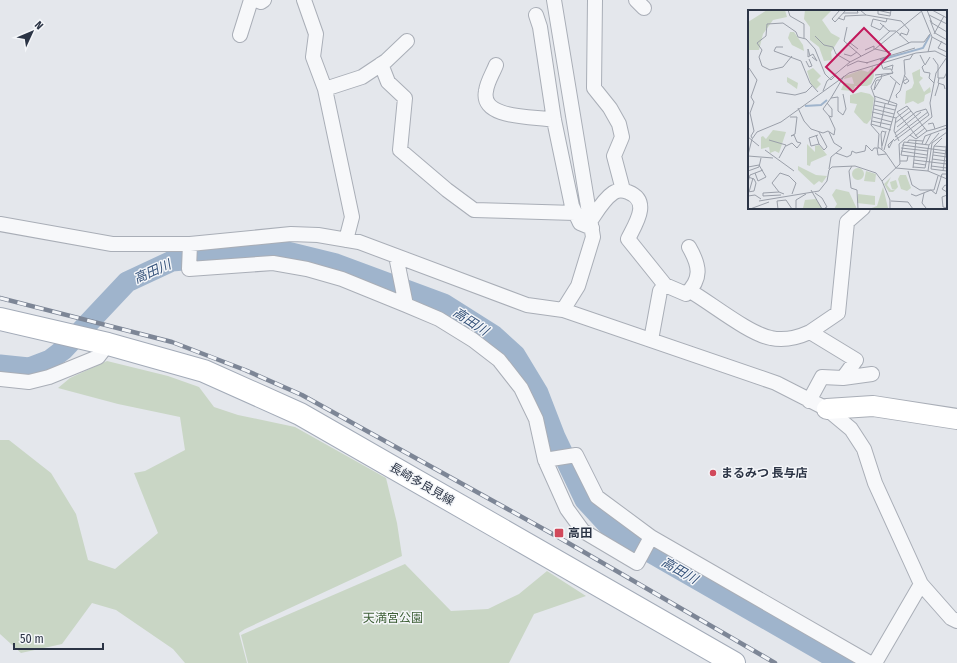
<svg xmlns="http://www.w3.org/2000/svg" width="957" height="663" font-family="'Fira Sans Condensed','Noto Sans JP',sans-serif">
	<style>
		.green { fill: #c9d6c5 }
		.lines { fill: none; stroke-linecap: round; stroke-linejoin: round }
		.river { stroke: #9fb4cc; stroke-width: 21 }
		.street-casing { stroke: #a9aeb7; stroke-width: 16 }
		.secondary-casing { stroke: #a9aeb7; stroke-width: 22 }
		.primary-casing { stroke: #a3abb8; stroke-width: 24 }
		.street { stroke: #f7f8fa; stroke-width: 14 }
		.secondary { stroke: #fff; stroke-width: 20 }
		.primary { stroke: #fff; stroke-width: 22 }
		.rail-casing { stroke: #7d8696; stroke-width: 4.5 }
		.rail { stroke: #f4f6f9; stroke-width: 3; stroke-dasharray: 9; stroke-linecap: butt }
		.poi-dot { fill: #d1495b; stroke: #f4f6f9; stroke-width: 1.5 }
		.labels { text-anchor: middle; stroke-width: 3; stroke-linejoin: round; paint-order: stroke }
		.poi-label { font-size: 12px; font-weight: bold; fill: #2b3445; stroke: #f4f6f9; text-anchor: start }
		.street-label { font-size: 12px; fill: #2b3445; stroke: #f4f6f9 }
		.park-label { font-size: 12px; fill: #3f6138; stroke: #f4f6f9 }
		.water-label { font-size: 13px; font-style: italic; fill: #34527a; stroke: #f4f6f9 }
		.inset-river { fill: none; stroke: #9fb4cc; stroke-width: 2 }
		.inset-road { fill: none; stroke: #9a9fa9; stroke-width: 1 }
		.view { fill: #c2185b; fill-opacity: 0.15; stroke: #c2185b; stroke-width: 2 }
		.inset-edge { fill: none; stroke: #2b3445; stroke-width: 2 }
	</style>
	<rect width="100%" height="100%" fill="#e4e7ec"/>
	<path class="green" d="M107 361 168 376 199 387 214 407 238 415 295 427 386 478 397 523 402 556 245 629 239 633 247 663H185L173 649 116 610 92 603 62 644 21 653 0 634V440H9L51 473 76 514 88 560 115 569 158 533 134 473 145 471 185 450 180 417 118 404 58 388 70 378Z
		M405 564 451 611 488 609 519 594 547 571 586 596 534 614 509 663H248L241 635Z"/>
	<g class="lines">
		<path class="river" d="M0 365 29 368 50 360 63 350 127 282 172 261 283 251 336 264 444 304 493 335 515 355 538 393 555 437 585 500 608 525 627 539 843 663"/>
		<g class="street-casing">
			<path id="street" d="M256 0 261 2 264 0
				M304 0 316 34 313 57 325 89 352 217 346 240
				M554 0 593 237 578 286 563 310
				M595 0 594 88 610 108 619 124 622 137 614 156 623 190
				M636 0 644 8
				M536 15 540 27 554 120 572 206 580 223 592 228
				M240 35 251 0
				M381 64 388 82 405 98 400 150 447 190 474 210 575 213
				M496 65C493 73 487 82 486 91 480 120 536 116 554 120
				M325 89 362 77 386 61 407 41
				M591 220C597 211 604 199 613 193 617 190 623 190 628 192 651 201 636 223 628 239L665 285 660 291 651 340
				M0 224 112 244H190L291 234 318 235 359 242 527 305 563 310 776 383 827 409 851 429 864 449 875 483 921 584 951 618 957 621
				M190 244 189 269 273 263 307 269 342 279 406 305 439 319 473 340 499 360 521 388 536 419 545 460 567 509 583 531 637 563 651 537
				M396 256 406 305
				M665 285 686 294C702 279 700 266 689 247
				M690 291C711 303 749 334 771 338 784 341 799 337 810 332L856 360 843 378 822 377 809 401
				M810 332 838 313 847 222 863 208
				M843 378 872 374
				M0 379 29 382 49 377 98 357 108 344
				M545 460 576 455 597 497 651 537 870 663
				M875 663 921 584"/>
		</g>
		<g class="secondary-casing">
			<path id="secondary" d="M827 409 873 406 957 419"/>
		</g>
		<g class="primary-casing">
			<path id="primary" d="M0 319 108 344 204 371 300 414 734 663"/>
		</g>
		<use href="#street" class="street"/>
		<use href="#secondary" class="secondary"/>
		<use href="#primary" class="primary"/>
		<g class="rail-casing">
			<path id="rail" d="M0 298 172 342 245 370 302 395 558 537 775 663"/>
		</g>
		<use href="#rail" class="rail"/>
	</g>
	<g class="poi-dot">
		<circle cx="713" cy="473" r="4"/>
		<rect x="554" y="528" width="10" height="10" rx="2"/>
	</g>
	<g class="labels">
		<g class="poi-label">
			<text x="721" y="477">まるみつ 長与店</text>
			<text x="568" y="537">高田</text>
		</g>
		<g class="street-label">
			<text transform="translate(422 484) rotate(30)" y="4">長崎多良見線</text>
		</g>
		<g class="park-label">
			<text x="393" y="622">天満宮公園</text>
		</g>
		<g class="water-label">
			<text transform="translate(152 271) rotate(-24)" y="5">高田川</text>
			<text transform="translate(471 321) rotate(33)" y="5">高田川</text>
			<text transform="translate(680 570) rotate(30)" y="5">高田川</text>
		</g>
	</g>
	<g transform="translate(748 10)">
		<rect width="199" height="199" fill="#e4e7ec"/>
		<path d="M19 0H37L39 7 25 10 15 24 11 40H0V12ZM57 0H84L74 10 83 23 92 28 83 42 84 50 76 51 71 37 62 30V17L56 9ZM42 22H46L55 35 56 41 44 35 40 28ZM125 56 126 66 123 74 119 76H107L105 81 93 80 96 73 106 74 104 67 96 69 97 66 113 60 120 62ZM65 58 73 66 69 70 73 74 68 79 63 74 59 61ZM172 59V66L175 68 171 72 176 82 182 77 183 82 177 85 176 91 170 94 165 91 157 94 158 81 164 78 166 73 164 63ZM39 67 50 73 49 79 39 72ZM113 82 122 84 126 88 123 109 119 114 116 113 106 102 109 94 102 93V85ZM25 120 38 122 31 143 27 141 22 143 21 137 13 139V127L15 126 18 129ZM59 134 67 142V136L71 135 79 145 63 152 62 156 59 155ZM50 156 68 165 79 166 74 173 71 171 66 175 50 160ZM104 164a6 6 0 1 1 12 0a6 6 0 1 1-12 0ZM118 161 128 164 127 172 116 171ZM152 165H158L163 178 159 181 153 179 150 169ZM143 167 139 175 143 180 148 179H144L143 176 142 172 148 170 150 177 145 182H141L136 174ZM135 177 140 198 121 199 129 196ZM88 179 101 182 109 199H86L89 194 84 185ZM110 184 127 186V195L109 193ZM68 189 75 199 55 198 57 190Z" fill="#c9d6c5"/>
		<path class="inset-river" d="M132 50 175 38 182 25M57 96 73 95 79 90"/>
		<path class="inset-road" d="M40 0 42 6 56 14V28M92 0 84 9 87 12 98 0M112 0 118 5 153 11 161 20 159 25 153 23 152 26M129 0 142 3M130 0V4L142 6 143 0M173 0 184 27 180 42M179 0 184 13 199 22M184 0 199 8M95 3H110L109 0M181 5 199 14M90 8 96 10 97 6 118 5M182 10 187 23 199 30M132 13 141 21H148L161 33M136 15 132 20 123 16 125 9 138 12 139 9M99 17 96 31 113 46M186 24 196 6M67 26 76 35 85 37 88 44 102 52M184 27 199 35M104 31 101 32 110 39M194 31 190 38 199 42M130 32 142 21M35 37H28L26 41 53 51 62 73 70 82M127 39 175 0M117 40 126 36V39M96 44 103 46 109 42M172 45 177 55 182 47M44 46 35 57 22 60 14 56 11 47 14 40 9 33 18 26 19 14 35 13 48 22 50 27 58 29 67 39 77 64 83 70 88 65M62 46 60 39V47L65 44 66 46M64 47 69 51 66 46M185 48 190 55V68H196L199 62M58 51 61 57 64 56 61 49M118 53 167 38M133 53 135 59H143L145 63 128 68 123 77 127 88 123 115 131 124 130 137 137 142 148 158 180 161 199 169M176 55 174 57 176 62 182 63M99 56 110 51 120 53M1 58 9 70 3 87 6 92 2 103 6 121 3 126 4 128M136 58 145 55 144 60M182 63 181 68 186 73M127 65 145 63M156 65 161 71 157 74 155 71 159 69M142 66 152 75M191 68 190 73 196 75 197 79M132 70 126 80 128 71 129 70H132L133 69 134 64M75 81 79 71 102 52 127 39 140 42 163 32H176L182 24M28 82 47 85 58 82 64 76M126 86 149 94 136 140M187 86 191 73M83 88 96 66M149 88 148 85 152 81 157 64 156 50 162 49 165 44M127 91 148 96M79 93 84 99V107L81 106M140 94 148 72M126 95 147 100M50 98 56 111 63 119 75 123 80 121M126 99 146 104M124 102 148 108 146 121 151 131M125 107 144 112M148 108 161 98M124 111 143 115M147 113 163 101M123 114 143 120M180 114 185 113 187 119 199 115M132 117 137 94M80 121 86 125 87 119 81 106 75 99 83 88 90 87V101L95 105 98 99 95 84M81 122 86 133 94 138 83 147 81 159M147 123 173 102M68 125 71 134 76 140 79 137 71 122M70 125 61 128 63 136 71 134M162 125 168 129 179 121 187 119M167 126 177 118M0 127 11 136M147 127 180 102M170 128 149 102 159 96 179 121M194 128 186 136 183 159 199 161M21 130 38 135 31 148M145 130 141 138 140 135 146 129M146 131 181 105 178 99 168 102 149 117M159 133 161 130 175 131M174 134 177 126 199 118M154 135 199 141M177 135 183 124M181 135 191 123M38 136 44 133 49 138 53 133 49 132 46 125 43 126 47 124 49 107H42M134 136 138 121M186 136 198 137M129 138 130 145 138 144M153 138 180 141M134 139 133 124 134 121 137 122M17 140 46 161M153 141 179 145M185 142 199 144M88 143 99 147 103 145 104 141 108 143 117 141 118 135 124 141 126 138H131M0 145 4 129 9 122 33 112 101 63 168 43 187 41 199 47M185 145 199 147M0 146 25 148M184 149 199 151M166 150 199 154M152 151H159L160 146M165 153 178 155M104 156 101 161 103 178 109 180 110 199M183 156 199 158M0 157 11 155 18 167 10 171 7 163M165 157 177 158 179 148 180 139 181 135 156 132 153 145 179 148M165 158 168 130M0 161 11 157 13 148M160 161 164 175 172 180H186L190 166M180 161 184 133 199 122M195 161 199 131M0 167 6 169 8 173 6 181 0 182M0 172 2 165 15 160M199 176 197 175 194 179 199 182M63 180 74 199M1 182 5 168M31 182 15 183V186L33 185M67 183 74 188 79 197 77 198M176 183 174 193 178 198M36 184 31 182 24 173 32 163 41 166 48 173 44 184M163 184 168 186 183 180 188 184 194 164H199M199 185 194 187 195 197 199 198M0 186 7 185 13 189M11 191 71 181 79 171 81 160 84 157 107 156 128 163 134 171M143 191 160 192 165 199M2 199 21 192M30 199 29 191 38 190 44 199M48 199V190L58 184M142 199V190L134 171 152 154 151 134 184 107 182 93 188 63 199 47"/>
		<path class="view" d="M116 18 142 44 105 82 78 57Z"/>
		<rect width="199" height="199" class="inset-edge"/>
	</g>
	<g transform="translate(32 32) rotate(46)" stroke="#f4f6f9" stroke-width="3" paint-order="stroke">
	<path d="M0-3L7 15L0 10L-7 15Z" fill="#2b3445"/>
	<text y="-6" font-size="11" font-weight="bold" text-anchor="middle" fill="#2b3445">N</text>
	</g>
	<path d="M14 643v6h89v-6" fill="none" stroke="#2b3445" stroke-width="2"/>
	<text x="20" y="643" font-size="12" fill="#2b3445" stroke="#f4f6f9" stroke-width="3" paint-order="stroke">50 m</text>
</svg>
